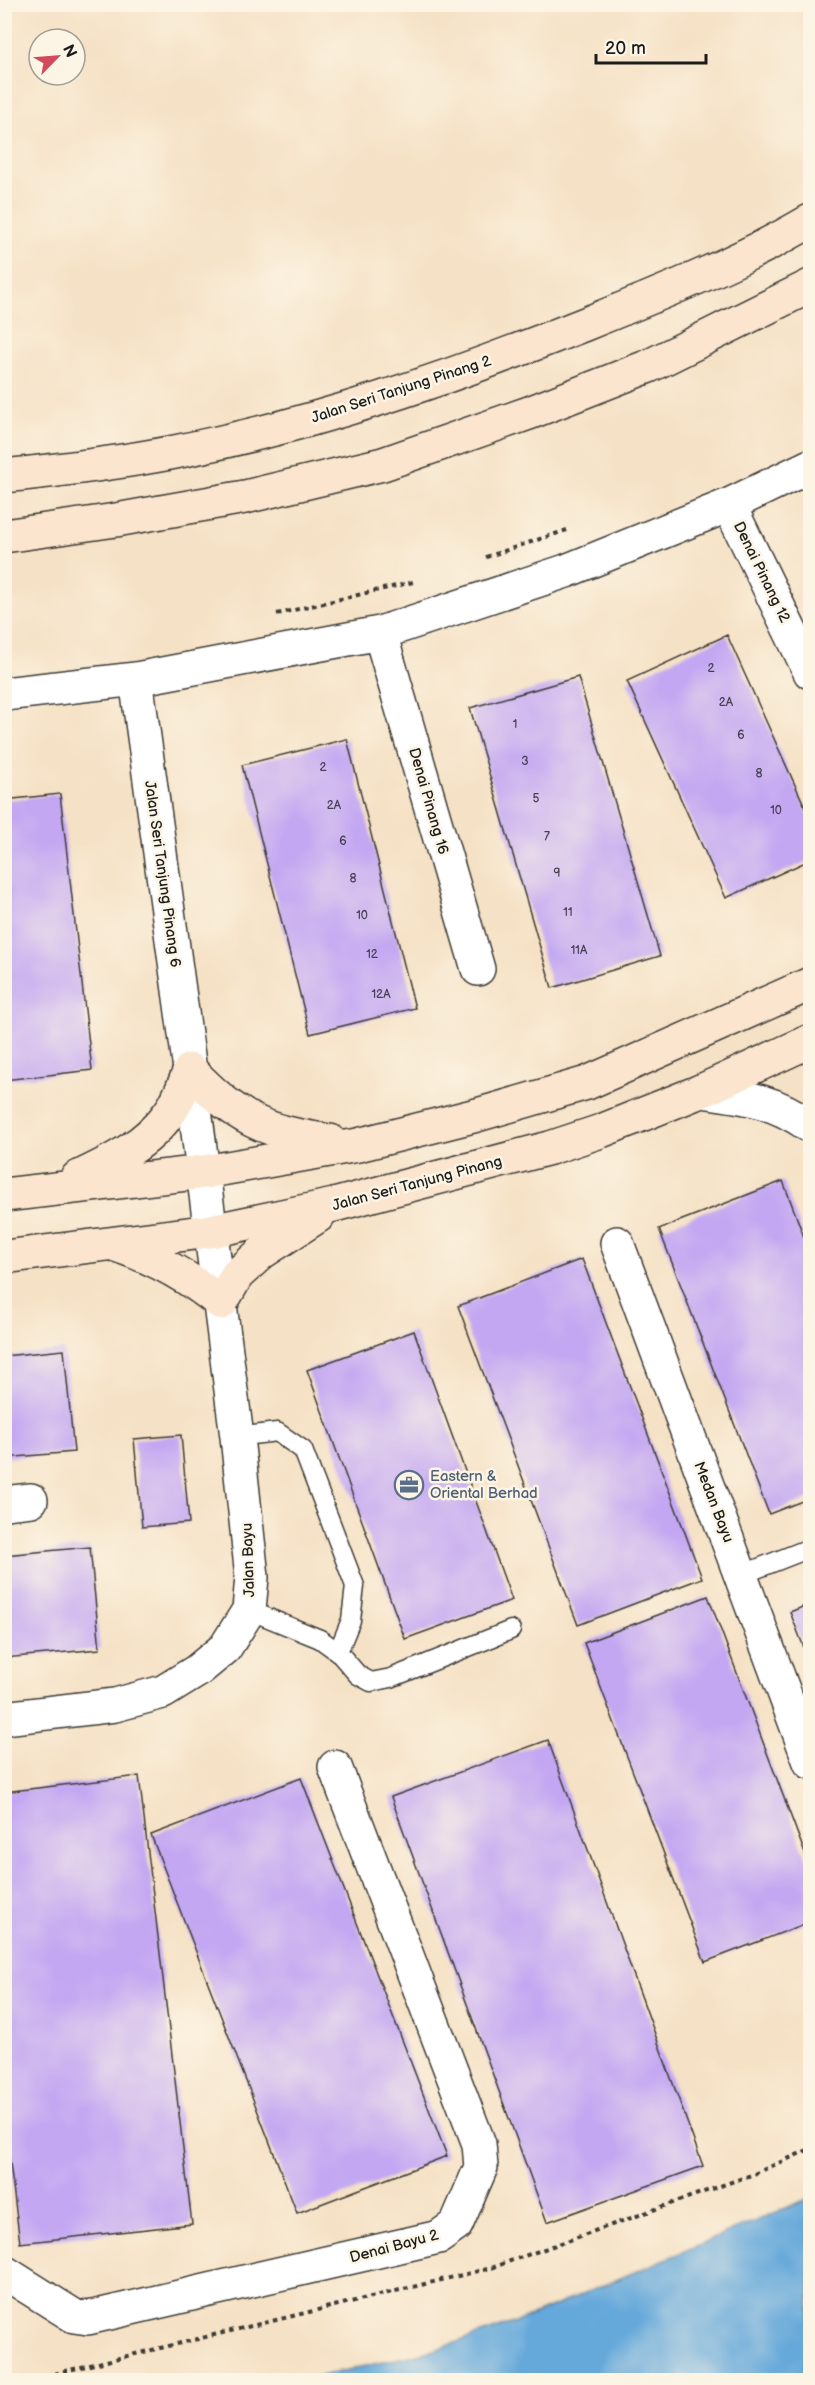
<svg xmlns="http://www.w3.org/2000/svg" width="815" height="2385" font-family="'Balsamiq Sans',sans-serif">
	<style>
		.water { fill: #65a8da; stroke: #40627b; stroke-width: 1.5 }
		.building { fill: #c3a7f2 }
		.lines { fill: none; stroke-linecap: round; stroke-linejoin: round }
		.lane-casing { stroke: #3d3a35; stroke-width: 21 }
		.street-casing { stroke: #3d3a35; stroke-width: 36 }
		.secondary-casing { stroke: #3d3a35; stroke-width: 36 }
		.path { stroke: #3d3a35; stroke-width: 4; stroke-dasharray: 4.5 4.5; stroke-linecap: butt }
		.lane { stroke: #fff; stroke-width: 18 }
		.street { stroke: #fff; stroke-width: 33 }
		.secondary { stroke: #fbe5cf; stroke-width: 33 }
		.labels { text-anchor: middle; stroke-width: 5; stroke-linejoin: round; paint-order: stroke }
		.number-label { font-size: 12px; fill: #463f52 }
		.street-label { font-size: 15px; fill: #1c1c1c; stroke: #fcf5e5 }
		.service-label { font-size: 15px; fill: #4e5e75; stroke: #fcf5e5; text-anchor: start }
	</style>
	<rect width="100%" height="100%" fill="#fcf5e5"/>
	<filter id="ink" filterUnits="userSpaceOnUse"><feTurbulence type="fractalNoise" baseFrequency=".0167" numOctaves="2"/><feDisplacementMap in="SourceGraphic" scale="12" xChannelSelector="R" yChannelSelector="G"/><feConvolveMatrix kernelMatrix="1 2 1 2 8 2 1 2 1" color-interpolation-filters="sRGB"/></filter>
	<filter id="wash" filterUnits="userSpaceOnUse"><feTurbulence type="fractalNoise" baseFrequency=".008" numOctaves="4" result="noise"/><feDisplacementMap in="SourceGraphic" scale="24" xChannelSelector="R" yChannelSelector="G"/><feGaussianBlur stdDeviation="1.35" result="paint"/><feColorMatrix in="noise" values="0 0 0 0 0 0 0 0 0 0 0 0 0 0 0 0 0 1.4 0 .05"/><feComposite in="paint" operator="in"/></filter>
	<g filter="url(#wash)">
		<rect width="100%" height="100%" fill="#f5e1c5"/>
		<path class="water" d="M810 2198V2380H304L435 2350 516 2322Z"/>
		<g id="blocks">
			<path class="building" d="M727 635 810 818V860L726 898 627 681Z
				M578 677 660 956 552 988 470 708Z
				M347 739 415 1008 310 1034 242 765Z
				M60 794 92 1070 4 1080V800Z
				M783 1181 810 1253V1498L769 1514 659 1229Z
				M582 1259 702 1578 578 1625 458 1306Z
				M414 1331 512 1600 405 1639 307 1370Z
				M64 1350 74 1452 4 1458V1356Z
				M181 1435 189 1523 142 1527 134 1439Z
				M90 1547 100 1649 4 1658V1555Z
				M708 1596 810 1867V1922L705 1962 584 1643Z
				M810 1604V1663L790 1612Z
				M548 1740 703 2166 547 2222 391 1797Z
				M139 1776 192 2224 20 2243 4 2114V1792Z
				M301 1778 447 2156 297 2213 151 1835Z"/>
		</g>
	</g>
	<g filter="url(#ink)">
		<use href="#blocks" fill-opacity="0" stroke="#3d3a35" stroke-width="1.5"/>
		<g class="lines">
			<g class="lane-casing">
				<path id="lane" d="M237 1437 277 1432 303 1450 355 1586 351 1620 338 1652
					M741 1575 810 1548
					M249 1610 320 1639 338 1652 358 1675 371 1682 391 1678 511 1630"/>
			</g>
			<g class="street-casing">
				<path id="street" d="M729 505 810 672
					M380 633 478 969
					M4 694 136 679 380 633 566 571 729 505 810 466
					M701 1091C745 1097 774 1100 810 1126
					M617 1243 810 1762
					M4 1503 31 1500
					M4 1718 115 1705 163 1692 197 1671 225 1648 249 1610 252 1577 237 1437 190 1070 136 679
					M4 2272 74 2316 88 2318 439 2237 456 2225 481 2167 479 2144 335 1767"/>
			</g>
			<g class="secondary-casing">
				<path id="secondary" d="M4 476C61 470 119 463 175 452 316 424 447 379 580 326 655 296 741 262 810 221
					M4 536 116 520 245 497 383 464 529 413 649 366 810 286
					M77 1178C111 1162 148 1144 170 1112 179 1100 184 1084 190 1070 239 1120 261 1131 330 1141
					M4 1195 204 1172 358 1145 477 1115 587 1083 810 984
					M116 1245C155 1258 189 1277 221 1303L237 1275 261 1253 318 1216
					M4 1257 211 1231 334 1205 550 1148 601 1131 701 1091 810 1041"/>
			</g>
			<path class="path" d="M486 557 567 530
				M277 614 413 582
				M28 2380 491 2268 754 2174 810 2149"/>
			<use href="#lane" class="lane"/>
			<use href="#street" class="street"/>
			<use href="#secondary" class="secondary"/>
		</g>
	</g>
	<defs>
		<g id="office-ring" transform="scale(1.5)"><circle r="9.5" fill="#fcf5e5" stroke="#5c6f8a" stroke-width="1.5"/><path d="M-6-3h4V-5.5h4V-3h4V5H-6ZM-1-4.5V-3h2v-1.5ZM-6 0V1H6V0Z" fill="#5c6f8a"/></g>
	</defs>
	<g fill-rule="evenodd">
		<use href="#office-ring" x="409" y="1485"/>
	</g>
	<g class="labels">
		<g class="number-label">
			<text x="711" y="672">2</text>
			<text x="726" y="706">2A</text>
			<text x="515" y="728">1</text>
			<text x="741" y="739">6</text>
			<text x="525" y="765">3</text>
			<text x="323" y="771">2</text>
			<text x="759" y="777">8</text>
			<text x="536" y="802">5</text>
			<text x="334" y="809">2A</text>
			<text x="776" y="814">10</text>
			<text x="547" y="840">7</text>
			<text x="343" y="845">6</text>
			<text x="557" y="877">9</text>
			<text x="353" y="882">8</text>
			<text x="568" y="916">11</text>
			<text x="362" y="919">10</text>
			<text x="579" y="954">11A</text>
			<text x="372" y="958">12</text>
			<text x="381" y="998">12A</text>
		</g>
		<g class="street-label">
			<text transform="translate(401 389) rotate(-18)" y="5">Jalan Seri Tanjung Pinang 2</text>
			<text transform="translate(762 572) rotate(64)" y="5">Denai Pinang 12</text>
			<text transform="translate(429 801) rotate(74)" y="5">Denai Pinang 16</text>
			<text transform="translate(163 874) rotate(82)" y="5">Jalan Seri Tanjung Pinang 6</text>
			<text transform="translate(417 1183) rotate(-15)" y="5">Jalan Seri Tanjung Pinang</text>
			<text transform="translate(714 1502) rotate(69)" y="5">Medan Bayu</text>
			<text transform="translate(248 1560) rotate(-92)" y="5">Jalan Bayu</text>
			<text transform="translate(394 2246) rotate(-15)" y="5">Denai Bayu 2</text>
		</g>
		<g class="service-label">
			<text x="430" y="1481">Eastern &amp;<tspan x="430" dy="17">Oriental Berhad</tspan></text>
		</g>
	</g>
	<rect width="815" height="2385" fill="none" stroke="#fcf5e5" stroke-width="24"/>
	<g transform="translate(57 57) rotate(65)"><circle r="28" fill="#fcf5e5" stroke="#a29e95" stroke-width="1.5"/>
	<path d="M0-4.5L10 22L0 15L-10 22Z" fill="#d1495b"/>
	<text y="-9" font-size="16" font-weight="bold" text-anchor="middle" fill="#1c1c1c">N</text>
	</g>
	<path d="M596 54v9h110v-9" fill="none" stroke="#1c1c1c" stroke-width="3"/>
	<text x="605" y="54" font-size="18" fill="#1c1c1c" stroke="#fcf5e5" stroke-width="4.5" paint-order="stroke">20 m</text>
</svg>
